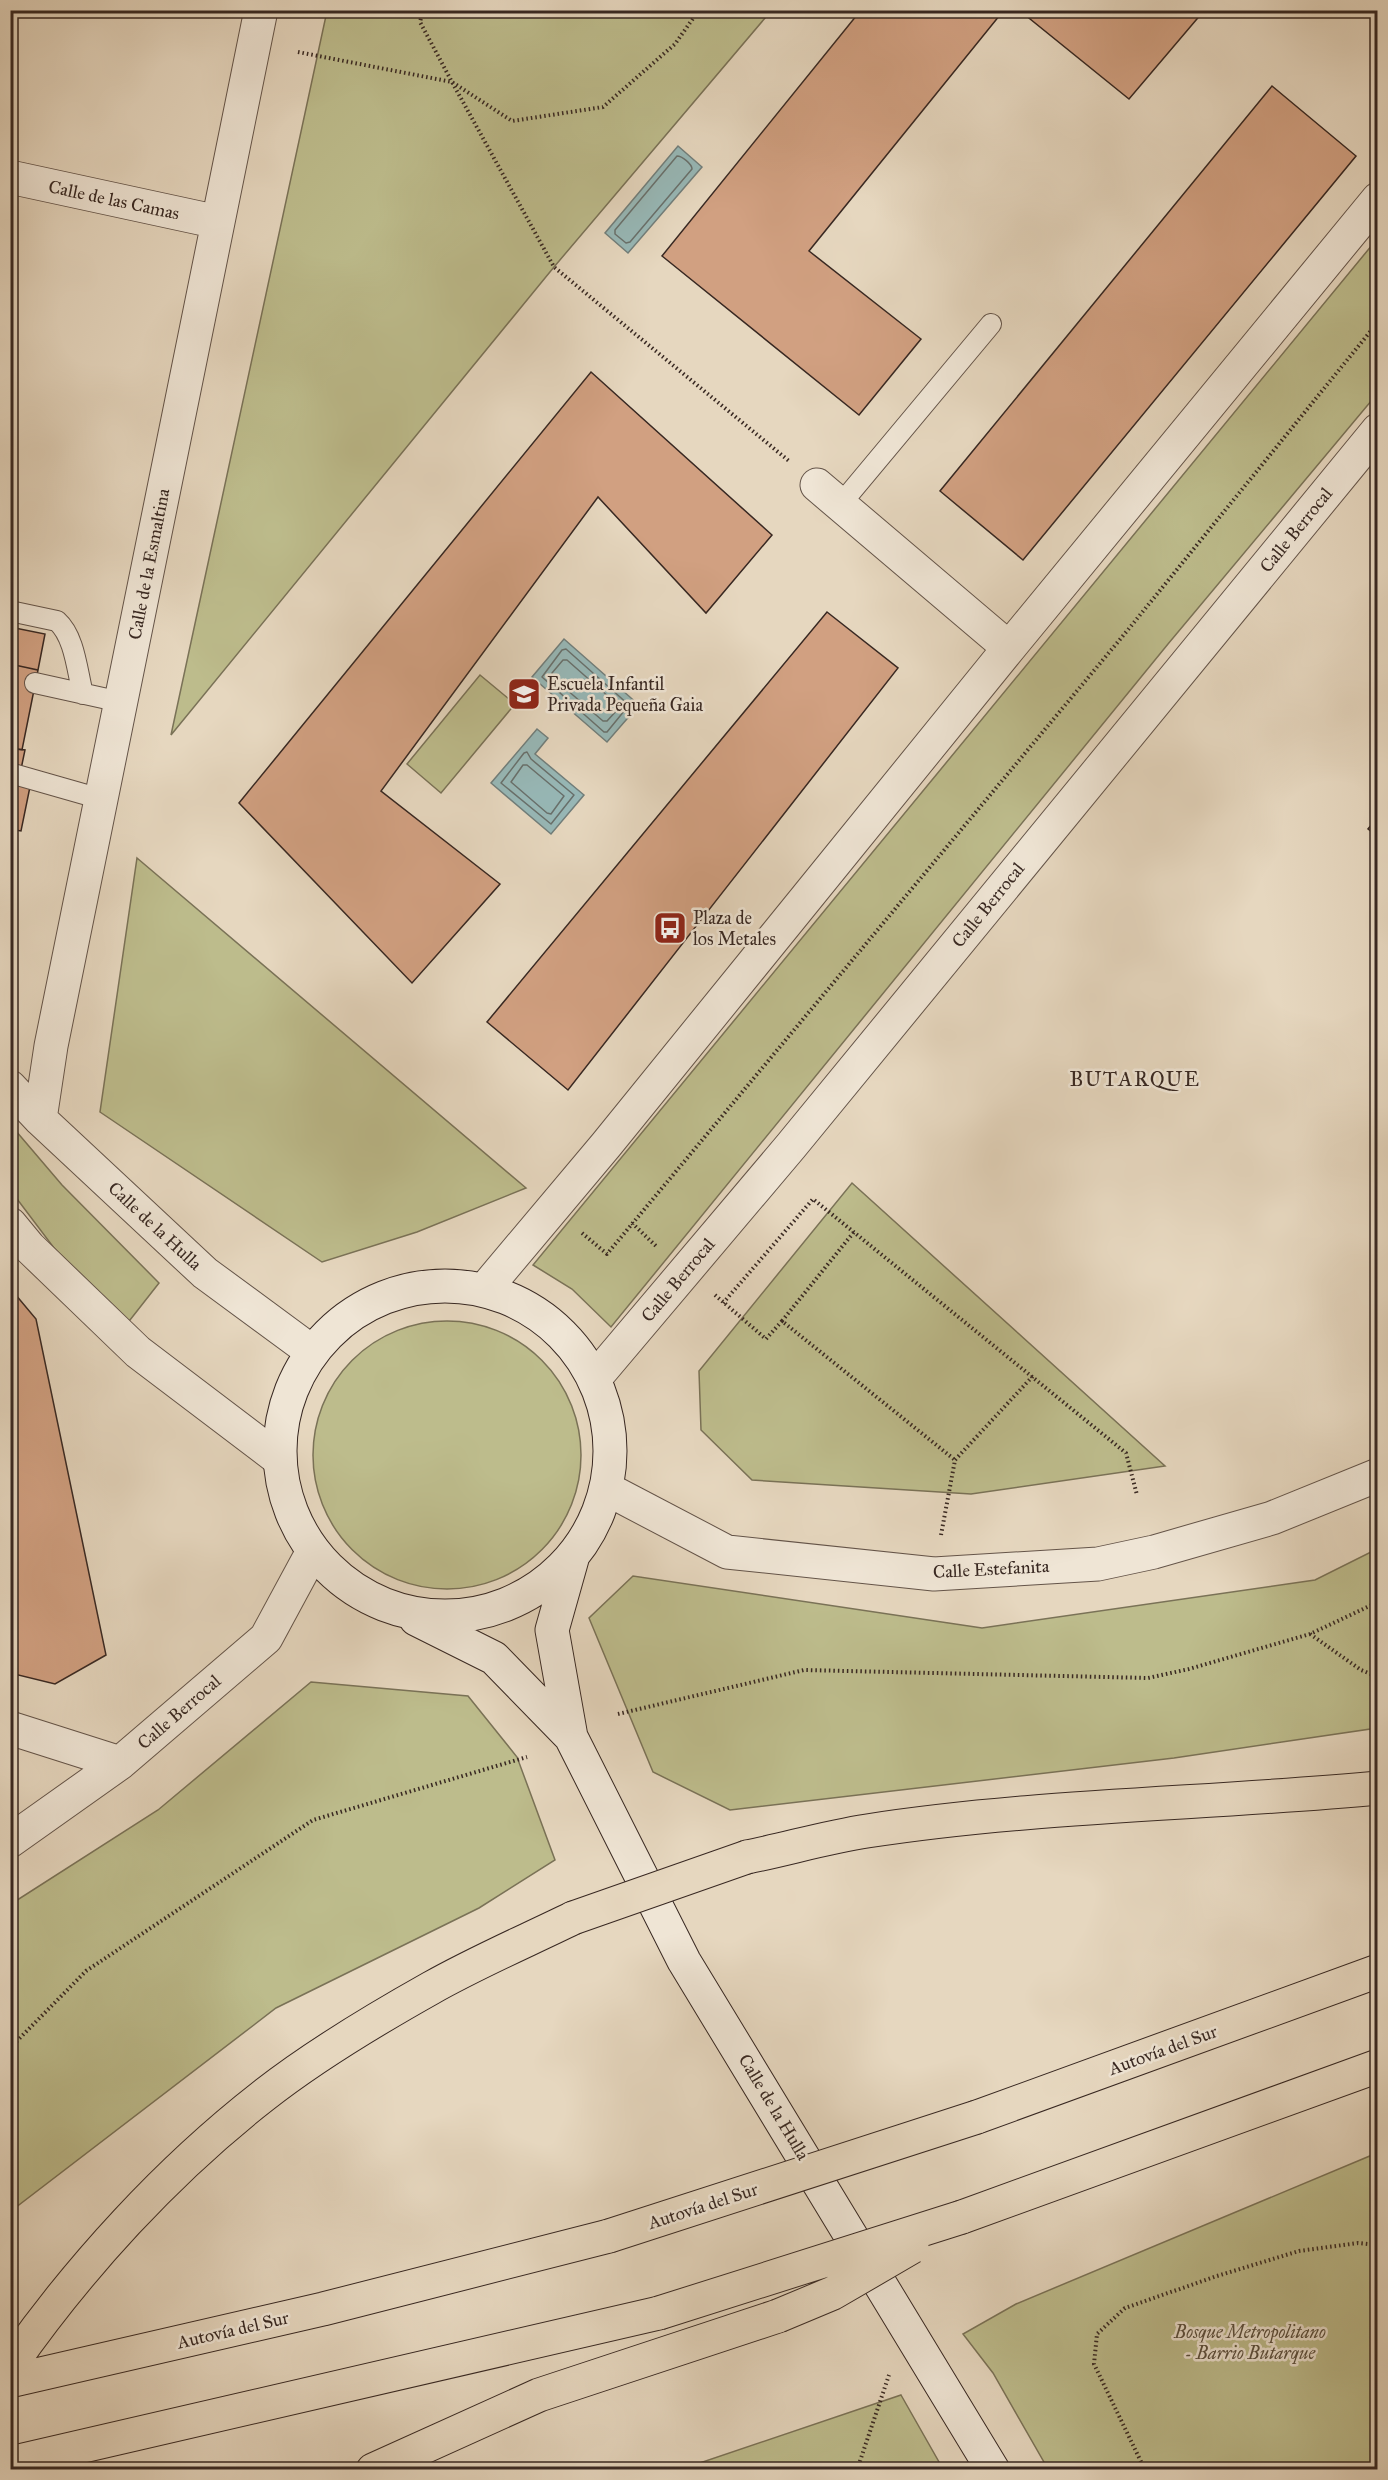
<svg xmlns="http://www.w3.org/2000/svg" width="1388" height="2480" font-family="'IM FELL Great Primer',serif">
	<style>
		.green { fill: #bdbc8c; stroke: #7a7257; stroke-width: 1.5 }
		.water { fill: #97b8b7; stroke: #717e7b; stroke-width: 1.5 }
		.lines { fill: none; stroke-linecap: round; stroke-linejoin: round }
		.shore { stroke: #68706c; stroke-width: 1.5 }
		.building { fill: #d1a081; stroke: #382822; stroke-width: 1.5 }
		.lane-casing { stroke: #645449; stroke-width: 22 }
		.street-casing { stroke: #645449; stroke-width: 35 }
		.secondary-casing { stroke: #382822; stroke-width: 35 }
		.highway-casing { stroke: #382822; stroke-width: 35 }
		.path { stroke: #382822; stroke-width: 4; stroke-dasharray: 1.5 3; stroke-linecap: butt }
		.lane { stroke: #efe5d5; stroke-width: 20 }
		.street { stroke: #efe5d5; stroke-width: 33 }
		.secondary { stroke: #efe5d5; stroke-width: 33 }
		.highway { stroke: #e6d7bf; stroke-width: 33 }
		.highway-bridge-casing { stroke: #382822; stroke-width: 35; stroke-linecap: butt }
		.highway-bridge { stroke: #e6d7bf; stroke-width: 33 }
		.labels { text-anchor: middle; stroke-width: 5; stroke-linejoin: round; paint-order: stroke }
		.street-label { font-size: 18px; fill: #382822; stroke: #efe5d5 }
		.poi-label { font-size: 18px; fill: #382822; stroke: #efe5d5; text-anchor: start }
		.park-label { font-size: 18px; font-style: italic; fill: #594d3c; stroke: #efe5d5 }
		.quarter-label { font-size: 21px; letter-spacing: 1.5px; fill: #382822; stroke: #efe5d5 }
	</style>
	<rect width="100%" height="100%" fill="#e6d7bf"/>
	<filter id="stains"><feTurbulence type="fractalNoise" baseFrequency=".00333" numOctaves="4"/><feColorMatrix values="0 0 0 0 .2 0 0 0 0 .09 0 0 0 0 .02 0 0 0 .5 -.17"/></filter>
	<radialGradient id="worn" r=".72"><stop offset=".6" stop-color="#630" stop-opacity="0"/><stop offset="1" stop-color="#630" stop-opacity=".3"/></radialGradient>
	<path class="green" d="M327 11H771L554 267 171 735Z
		M1377 239V394L1168 644 611 1327 572 1289 533 1265Z
		M480 675 515 704 441 793 407 764Z
		M137 858 526 1188 417 1232 322 1262 100 1112Z
		M10 1124 62 1185 159 1283 119 1334 11 1191Z
		M852 1183 1165 1466 971 1494 752 1480 701 1430 699 1371Z
		M313 1455a134 134 0 1 1 268 0a134 134 0 1 1-268 0Z
		M1377 1549V1728L1174 1758 730 1810 653 1772 589 1618 633 1576 982 1628 1315 1580Z
		M311 1682 468 1696 517 1757 555 1860 479 1908 276 2008 11 2211V1904L158 1810Z
		M1377 2153V2469H1048L993 2373 963 2334 1016 2304Z
		M901 2395 943 2469H682Z"/>
	<path class="water" d="M678 146 702 167 628 253 605 233Z
		M564 639 639 705 607 742 532 677Z
		M537 729 548 738 535 754 584 795 551 834 491 783Z"/>
	<g class="lines">
		<path class="shore" d="M677 156C682 156 692 164 692 169L630 242 626 243 615 234V230Z
			M566 649 629 705 607 732H604L542 677 562 650Z
			M563 660H567L618 705 619 708 607 721H603L552 677V673Z
			M527 752 531 759 574 795 551 824 501 783 524 753Z
			M523 765H527L564 796 551 814 547 813 511 782Z"/>
	</g>
	<path class="building" d="M861 10H1004L809 251 921 339 859 415 662 256Z
		M1019 10H1199L1202 13 1129 99Z
		M1272 86 1356 156 1023 560 940 491Z
		M591 372 772 535 706 613 598 497 381 791 500 884 412 983 239 803Z
		M827 612 898 668 568 1090 487 1022Z
		M10 627 45 634 38 670 10 664Z
		M10 664 38 670 22 750 10 748Z
		M10 748 25 750 20 774 32 777 21 831 10 829Z
		M1378 817V837L1368 829Z
		M10 1288 36 1319 106 1655 55 1684 10 1673Z"/>
	<g class="lines">
		<g class="lane-casing">
			<path id="lane" d="M840 505 991 324
				M10 611 57 621C75 637 77 671 83 694
				M35 683 121 702
				M10 773 101 799"/>
		</g>
		<g class="street-casing">
			<path id="street" d="M10 177 218 222
				M817 485 1009 648
				M10 1087 40 1119 205 1273 311 1351
				M40 1119 51 1046 261 10
				M10 1224 29 1247 138 1352 279 1459
				M485 1289 606 1145 1009 648 1378 199
				M595 1378 791 1146 1378 430
				M607 1489 727 1552 934 1574 1098 1564 1154 1552 1272 1518 1378 1475
				M10 1728 120 1763
				M10 1841 120 1763 266 1638 313 1551"/>
		</g>
		<g class="secondary-casing">
			<path id="secondary" d="M280 1451a165 165 0 1 1 330 0a165 165 0 1 1-330 0Z
				M572 1559 552 1630 571 1737 684 1961 993 2470
				M416 1619 494 1658 571 1737"/>
		</g>
		<g class="highway-casing">
			<path id="highway" d="M747 1857C787 1849 827 1837 867 1831 1036 1805 1207 1804 1378 1788
				M977 2117 1378 1971
				M962 2217 1378 2066
				M10 2366C79 2267 168 2170 263 2096 315 2055 374 2020 431 1988 477 1962 526 1941 573 1918
				M10 2381 323 2309 609 2236
				M10 2463 659 2313
				M373 2470 539 2395 778 2316"/>
		</g>
		<path class="path" d="M423 10 420 22 452 82 512 121 603 107 675 44 699 10
			M298 52 452 82 554 267 789 461
			M632 1223 657 1247
			M582 1233 607 1254 1127 631 1378 322
			M715 1295 766 1339 782 1321 955 1460
			M723 1303 813 1199 1126 1453 1137 1495
			M782 1321 854 1232
			M941 1535 955 1460 1033 1376
			M1310 1634 1361 1670 1378 1677
			M618 1714 804 1670 1148 1678 1189 1669 1310 1634 1378 1602
			M10 2048 86 1971 313 1820 527 1757
			M857 2470 889 2375
			M1145 2470 1094 2364 1097 2334 1125 2308 1217 2276 1299 2251 1358 2243 1378 2245"/>
		<use href="#lane" class="lane"/>
		<use href="#street" class="street"/>
		<use href="#secondary" class="secondary"/>
		<use href="#highway" class="highway"/>
		<g class="highway-bridge-casing">
			<path id="highway-bridge" d="M573 1918 747 1857
				M609 2236 977 2117
				M659 2313 962 2217
				M778 2316 833 2293 912 2247"/>
		</g>
		<use href="#highway-bridge" class="highway-bridge"/>
	</g>
	<defs>
		<g id="school-square" transform="scale(1.725)"><rect x="-9" y="-9" width="18" height="18" rx="4" fill="#8f2418" stroke="#efe5d5"/><path d="M0-5L7-2L0 1L-7-2ZM-4 1L0 2.5L4 1V4Q0 6-4 4Z" fill="#fff"/></g>
		<g id="bus-square" transform="scale(1.725)"><rect x="-9" y="-9" width="18" height="18" rx="4" fill="#8f2418" stroke="#efe5d5"/><path d="M-5-6H5V4H4V6H2V4H-2V6H-4V4H-5ZM-3.5-4V0h7V-4ZM-3.5 1.2v1.5H-2V1.2ZM2 1.2v1.5H3.5V1.2Z" fill="#fff"/></g>
	</defs>
	<g fill-rule="evenodd">
		<use href="#school-square" x="524" y="694"/>
		<use href="#bus-square" x="670" y="928"/>
	</g>
	<g class="labels">
		<g class="street-label">
			<text transform="translate(114 200) rotate(12)" y="6">Calle de las Camas</text>
			<text transform="translate(1296 530) rotate(-51)" y="6">Calle Berrocal</text>
			<text transform="translate(149 564) rotate(-79)" y="6">Calle de la Esmaltina</text>
			<text transform="translate(988 905) rotate(-51)" y="6">Calle Berrocal</text>
			<text transform="translate(155 1226) rotate(43)" y="6">Calle de la Hulla</text>
			<text transform="translate(678 1280) rotate(-50)" y="6">Calle Berrocal</text>
			<text transform="translate(991 1569) rotate(-3)" y="6">Calle Estefanita</text>
			<text transform="translate(179 1712) rotate(-41)" y="6">Calle Berrocal</text>
			<text transform="translate(1163 2050) rotate(-20)" y="6">Autovía del Sur</text>
			<text transform="translate(774 2107) rotate(59)" y="6">Calle de la Hulla</text>
			<text transform="translate(703 2206) rotate(-18)" y="6">Autovía del Sur</text>
			<text transform="translate(233 2330) rotate(-13)" y="6">Autovía del Sur</text>
		</g>
		<g class="poi-label">
			<text x="547" y="690">Escuela Infantil<tspan x="547" dy="21">Privada Pequeña Gaia</tspan></text>
			<text x="693" y="924">Plaza de<tspan x="693" dy="21">los Metales</tspan></text>
		</g>
		<g class="park-label">
			<text x="1250" y="2338">Bosque Metropolitano<tspan x="1250" dy="21">- Barrio Butarque</tspan></text>
		</g>
		<g class="quarter-label">
			<text x="1135" y="1086">BUTARQUE</text>
		</g>
	</g>
	<rect width="1388" height="2480" fill="none" stroke="#e6d7bf" stroke-width="36"/>
	<rect x="12" y="12" width="1364" height="2456" fill="none" stroke="#382822" stroke-width="3"/>
	<rect x="18" y="18" width="1352" height="2444" fill="none" stroke="#382822" stroke-width="1.5"/>
	<rect width="100%" height="100%" filter="url(#stains)"/>
	<rect width="100%" height="100%" fill="url(#worn)"/>
</svg>
